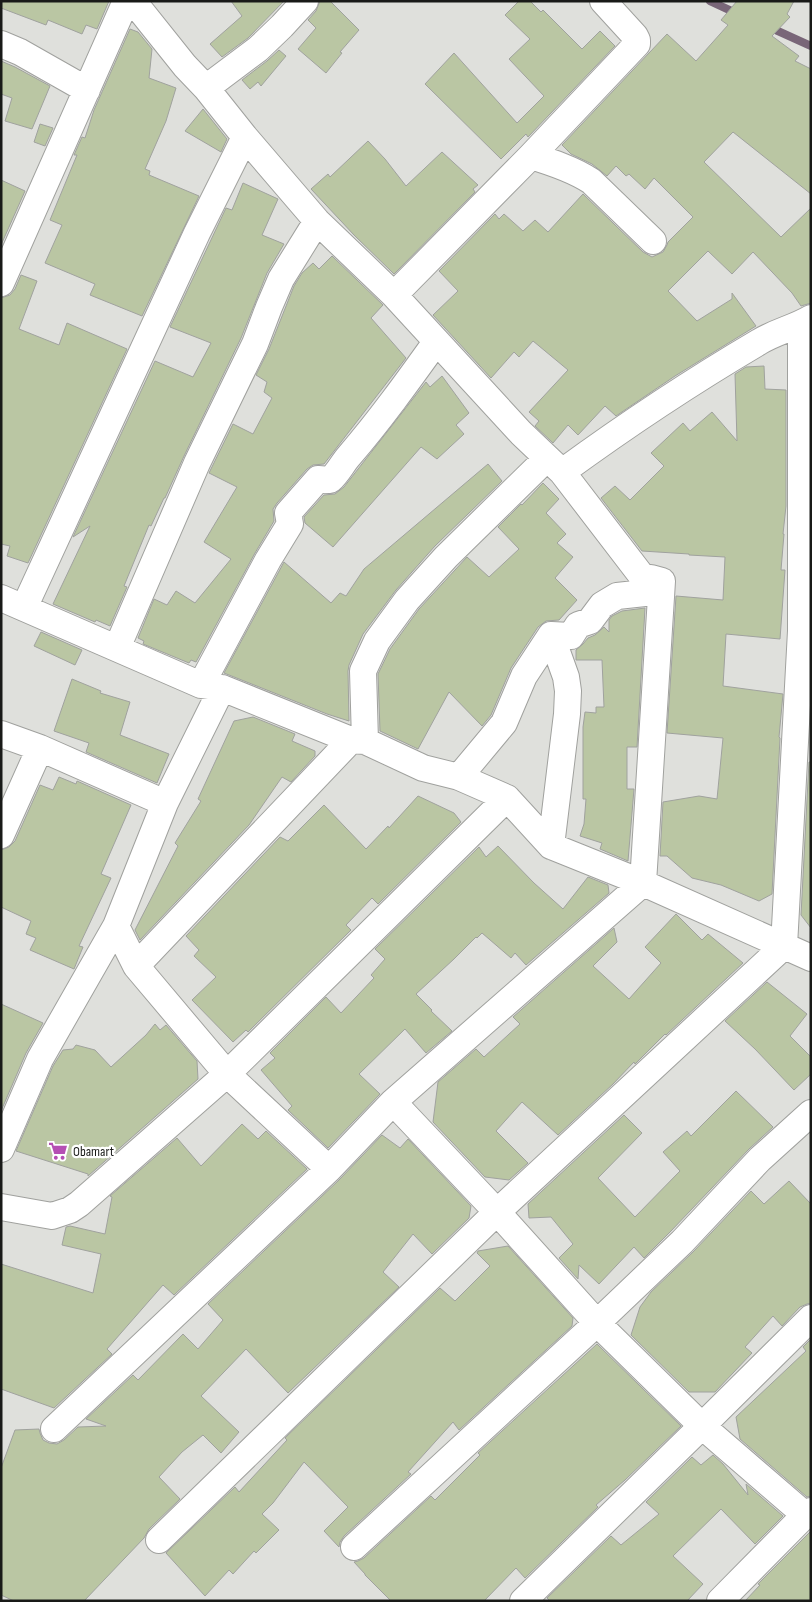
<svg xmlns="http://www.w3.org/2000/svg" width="812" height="1602" font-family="'Sofia Sans Condensed',sans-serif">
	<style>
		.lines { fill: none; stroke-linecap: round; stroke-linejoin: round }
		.stream { stroke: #796678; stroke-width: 8 }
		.building { fill: #bac6a3; stroke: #a0a29e }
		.minor-casing { stroke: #a0a19e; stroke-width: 28 }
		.minor { stroke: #fff; stroke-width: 26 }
		.labels { text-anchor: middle; stroke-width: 4.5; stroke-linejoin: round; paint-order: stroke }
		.poi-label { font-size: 14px; fill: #191a18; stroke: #fff; text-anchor: start }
	</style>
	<rect width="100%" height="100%" fill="#dfe0dc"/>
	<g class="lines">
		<path class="stream" d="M710 1 738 14
			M769 27 811 46"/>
	</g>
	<path class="building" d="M1 1H109L97 29 86 25 82 34 48 20 46 25 1 8Z
		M231 1H284L248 38 222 57 210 44 242 16Z
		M320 1H330L359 30 340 52 342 53 326 73 298 49 316 28 308 20 316 11Z
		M519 1H530L541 12 543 10 582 49 600 31 615 46 528 137 526 134 501 159 425 84 454 53 517 123 544 96 509 59 530 39 505 15Z
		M737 1H794L787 14 790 17 772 36 799 56 795 61 811 69V194L733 132 704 162 781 237 811 208V303L801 306 792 293 753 252 732 274 708 251 668 291 697 321 732 299V293L756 326 675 376 616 416 605 406 578 435 568 425 553 443 535 426 539 421 529 412 568 370 533 341 519 357 514 352 491 378 433 315 458 291 439 271 495 214 499 219 504 214 523 231 535 220 548 232 583 194 643 252 652 257 663 252 667 245 668 242 693 217 654 178 645 189 629 174 626 176 616 166 607 176 592 164 571 154 562 145 667 34 696 61 728 25 721 20Z
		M130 29 138 32 152 49 149 78 176 88 166 121 145 169 150 171 149 175 199 196 142 316 90 295 95 284 45 263 62 225 50 220 77 155H74L82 137 85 138 94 110Z
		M279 50 286 56 261 86 258 82 250 89 242 80 267 61Z
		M1 61 15 67 50 86 32 129 5 121 12 98 1 94Z
		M203 109 227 139 221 152 185 131Z
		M40 124 53 128 45 146 34 142Z
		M368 141 385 159 406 186 442 152 478 185 473 189 475 192 394 274 354 235 311 189 328 174 330 177Z
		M1 180 25 191 1 245Z
		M243 183 278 199 262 235 284 244 267 273 241 338 184 456 165 498H164L151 526 149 525 124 586 127 587 110 626 96 620 95 622 53 604 90 526 73 537 155 361 193 377 211 343 170 327 226 208 232 210Z
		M332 256 383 305 371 318 406 358 324 464 313 465 307 469 277 503 273 509 274 521 255 553 196 662 191 660 189 663 143 644 144 641 138 638 154 599 167 605 176 591 195 603 231 559 204 542 237 487 209 473 233 424 253 434 272 398 264 392 267 382 256 375 269 349 294 286 302 273 313 263 319 269Z
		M21 275 37 281 19 329 59 345 67 323 127 349 28 563 7 556 10 546 1 544V298L10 295 15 289Z
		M764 366 765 389 786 390V506L783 534H784L781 570H785L780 639 726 634 723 686 783 694 779 737 780 738 772 894 759 901 721 885 692 878 667 856H660L663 802 699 796 717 799 723 738 667 733 676 596 723 600 725 557 689 555V554L642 551 601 498 615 486 630 500 664 466 651 453 683 423 690 431 712 412 737 441 735 374 746 367Z
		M442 376 469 413 456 425 464 434 437 459 421 447 333 547 305 523 304 517 324 495 335 494 344 487 426 382 430 387Z
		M488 464 502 481 435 546 396 590 363 634 349 665 348 671 349 721 327 714 224 673 284 562 331 603 340 593 346 596 364 569Z
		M543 483 559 499 546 513 566 534 557 543 573 557 555 578 577 600 559 620 546 621 538 627 511 668 491 715 482 726 449 692 418 749 380 731 378 674 390 649 419 609 467 557 489 577 519 549 498 527 521 504 522 505Z
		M645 608 637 747H627V789H634L628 861 600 849 602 843 580 836 584 824 586 799H583V727L585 712 596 713V707H604L602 660H576V650L583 644 588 638 595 635 604 627 609 632V620L612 616 622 611Z
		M41 632 82 650 75 665 34 646Z
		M72 679 101 691 100 693 130 702 120 735 169 754 157 783 86 752 89 743 54 731Z
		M253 717 295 734 292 741 315 751V756L291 782 282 777 249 825 140 940 135 930 178 846 175 843 201 801 198 799 234 721Z
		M809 762H811V928L801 915Z
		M59 777 76 784 77 781 131 805 101 874 111 878 79 946 83 947 74 969 30 950 36 938 26 934 31 921 1 907V850L9 847 15 841 40 785 53 790Z
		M418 796 454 813 461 822 378 904 372 898 346 925 351 930 248 1032 246 1030 233 1042 192 1000 216 977 194 956 199 950 186 936 280 837 288 841 324 805 366 849 388 826 389 828Z
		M498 846 534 883 563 909 588 877 608 885 609 893 526 965 515 953 511 958 482 933 477 938 476 937 454 959 416 994 432 1010 431 1011 452 1031 426 1053 405 1029 359 1074 380 1094 328 1148 288 1110 292 1106 261 1070 275 1058 270 1053 326 997 341 1013 374 978 371 975 385 959 375 949 479 847 486 857Z
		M676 914 702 940 708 934 743 963 666 1035 665 1034 635 1064 634 1062 613 1084 558 1135 522 1102 496 1131 528 1163 509 1180 485 1177 433 1122 438 1082 476 1049 484 1057 520 1024 513 1017 614 928 617 942 593 966 629 999 661 963 645 947Z
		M767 982 807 1014 790 1036 811 1057V1074L794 1090 755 1049 725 1021Z
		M1 1004 43 1023 26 1053 1 1111Z
		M155 1024 160 1030 166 1025 197 1061 198 1079 88 1176V1174L16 1151 53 1066 63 1050 73 1049 76 1045 95 1050 111 1067 146 1035Z
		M736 1091 773 1127 749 1149 671 1231 644 1258 634 1247 599 1284 579 1265 578 1279 559 1258 573 1244 551 1217 529 1218 528 1204 624 1115 642 1133 598 1178 635 1217 680 1171 663 1152 687 1131 691 1136Z
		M242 1124 258 1139 266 1131 307 1169 174 1295 163 1285 107 1349 112 1354 54 1408 1 1389V1264L93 1293 101 1254 62 1245 66 1227 70 1226 105 1234 112 1197 110 1196 177 1138 201 1166Z
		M382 1135 400 1148 408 1139 471 1206 469 1218 432 1254 413 1234 383 1272 399 1287 288 1393 246 1349 201 1396 239 1432 221 1453 203 1435 182 1452 159 1477 180 1499 149 1529 144 1538 84 1601H14L1 1595V1468L15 1430 39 1429 40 1433 43 1440 49 1443 57 1444 64 1440 78 1427 106 1426 86 1419 133 1375 138 1380 183 1334 198 1349 223 1320 208 1304 339 1180Z
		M789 1181 811 1204V1303L807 1304 800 1307 782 1326 773 1316 745 1347 752 1353 715 1392H689L631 1335 640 1307 651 1292 693 1252 751 1191 764 1204Z
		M508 1246 573 1318 572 1326 459 1430 453 1422 408 1472 411 1474 344 1536 340 1542 339 1547 324 1531 348 1507 304 1462 273 1503 262 1514 279 1530 256 1553 254 1551 233 1574 229 1570 205 1596 166 1553 235 1487 239 1492 287 1440 285 1438 440 1288 455 1301 490 1266 477 1253 478 1251Z
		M811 1339V1496L807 1497 740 1439 736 1417 806 1351 803 1347Z
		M597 1344 681 1426 625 1480 596 1505 598 1507 525 1578 516 1568 484 1601H391L365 1575V1574L354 1562 358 1561 364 1558 431 1496 435 1500 480 1455 478 1453Z
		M713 1455 723 1464 748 1495 746 1484 783 1516 755 1544 721 1509 673 1556 703 1584 687 1601H550L547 1598 611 1536 621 1545 659 1514 646 1502 692 1457 701 1465Z
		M811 1531V1601H745L760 1585 758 1584Z"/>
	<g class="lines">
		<g class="minor-casing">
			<path id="minor" d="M133 1 185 66 206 88 258 49 282 26 305 1
				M1 44 20 52 87 90
				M206 88 245 137 317 221 394 295 521 433 562 472 654 592
				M531 156C551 162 573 169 591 181L653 241
				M1 283 126 1
				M394 295 531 156 637 44V40L635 36 603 1
				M562 472C625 426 691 382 759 342 775 332 794 328 811 318
				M1 598 201 685 222 688 351 740 365 741 423 768 459 777 507 798 551 846 643 883 811 958
				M24 608 197 233 245 137
				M551 635 566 677 568 691 567 714 551 846
				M117 648 197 463 255 344 269 307 281 279 317 221
				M201 685 268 560 290 524 288 513 318 479 330 480C338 473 342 464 349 456 380 420 408 381 436 342
				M1 734 40 748 165 803
				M365 741 363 671 377 641 407 600 446 557 546 459
				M1 835 40 748
				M116 926 136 966 227 1074 329 1169
				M136 966 351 740
				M393 1102 497 1212 597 1323 702 1426 805 1515
				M1 1149 40 1059 116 926 165 803 222 688
				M1 1207 52 1216 70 1210 79 1204 227 1074 507 798
				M54 1429 329 1169 393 1102 643 883 662 581 651 578 654 592 617 596 602 605 590 621 578 625 571 636 551 635 524 676 504 723 459 777
				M159 1540 497 1212 784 946 801 631V324
				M354 1547 597 1323 682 1242 760 1159 811 1113
				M523 1601 702 1426 811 1318
				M720 1601 805 1515 811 1511"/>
		</g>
		<use href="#minor" class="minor"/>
	</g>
	<defs>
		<g id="supermarket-bare" transform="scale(1.5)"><path d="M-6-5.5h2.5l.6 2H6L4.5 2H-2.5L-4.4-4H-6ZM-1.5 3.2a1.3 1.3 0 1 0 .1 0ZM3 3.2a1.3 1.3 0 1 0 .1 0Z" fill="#b54fb4" stroke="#fff" stroke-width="2.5" paint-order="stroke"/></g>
	</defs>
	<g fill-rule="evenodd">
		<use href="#supermarket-bare" x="58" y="1151"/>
	</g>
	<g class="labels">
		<g class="poi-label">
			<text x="73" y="1156">Obamart</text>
		</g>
	</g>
	<rect width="812" height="1602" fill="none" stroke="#191a18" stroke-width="5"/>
</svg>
